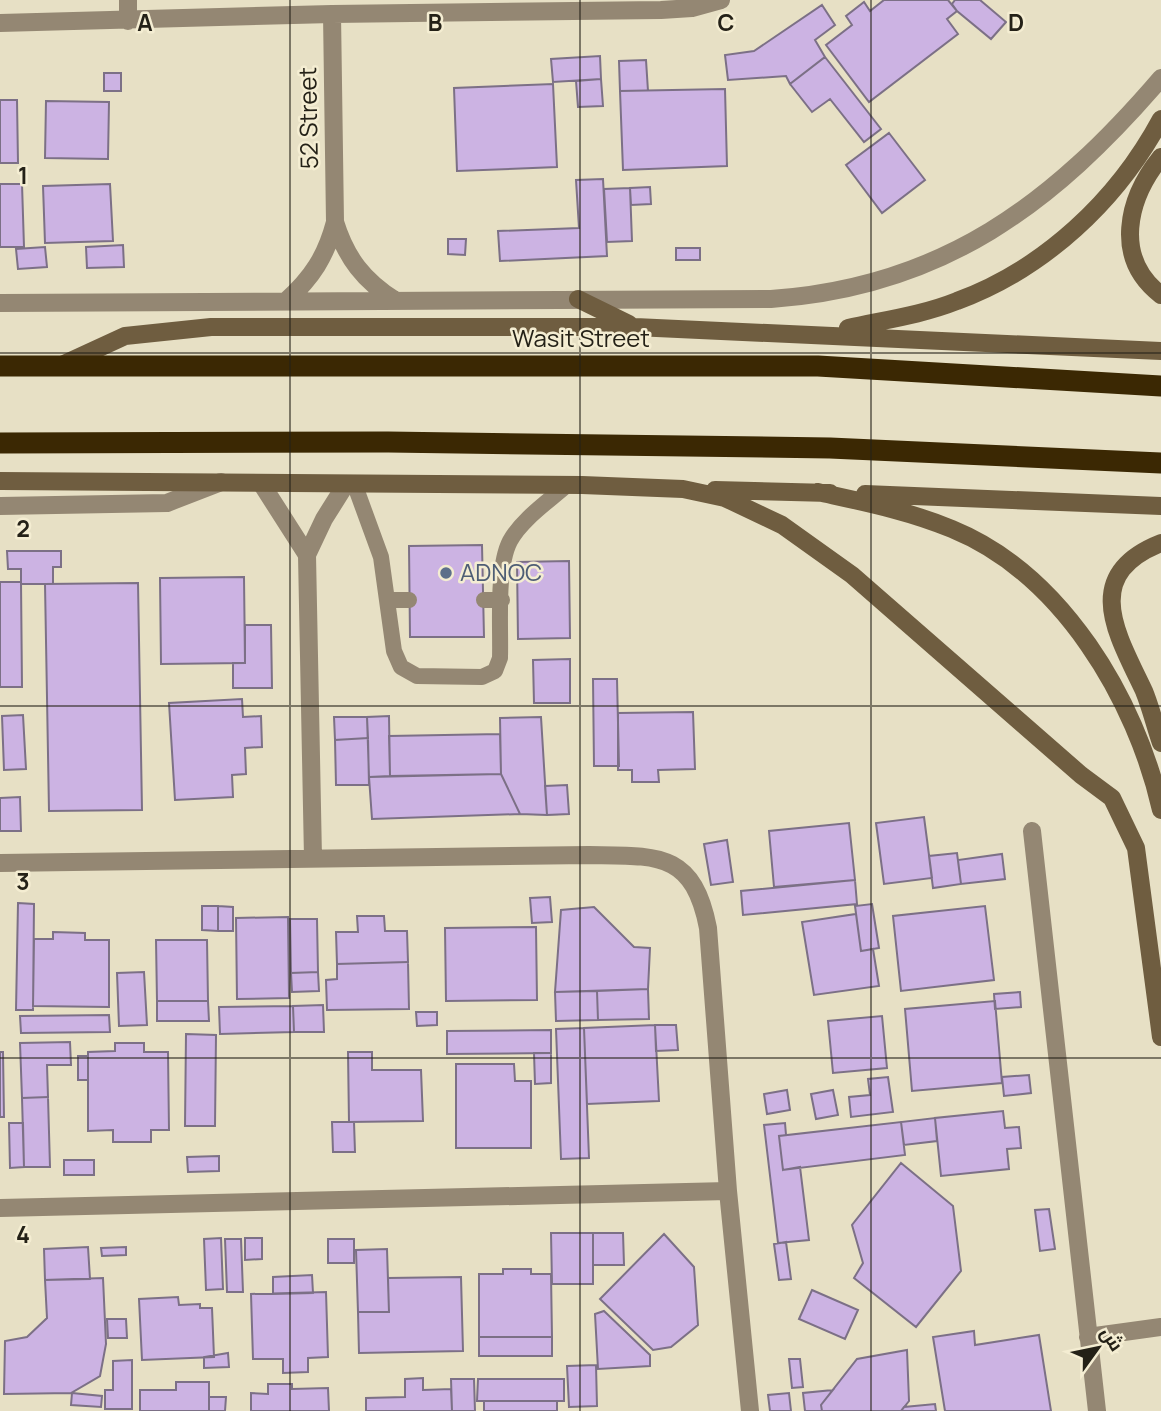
<svg xmlns="http://www.w3.org/2000/svg" width="1161" height="1411" font-family="Manrope,Cairo,sans-serif">
	<style>
		.building { fill: #ccb3e3; stroke: #7c7086; stroke-width: 2 }
		.lines { fill: none; stroke-linecap: round; stroke-linejoin: round }
		.lane { stroke: #948773; stroke-width: 16 }
		.street { stroke: #948773; stroke-width: 18 }
		.secondary { stroke: #6f5d40; stroke-width: 18 }
		.highway { stroke: #3b2803; stroke-width: 21 }
		.grid { fill: none; stroke: #242117; stroke-width: 2; stroke-opacity: 0.55 }
		.service-dot { fill: #5c6f8a; stroke: #f4edd2; stroke-width: 2.5 }
		.labels { text-anchor: middle; stroke-width: 5; stroke-linejoin: round; paint-order: stroke }
		.street-label { font-size: 24px; fill: #242117; stroke: #f4edd2 }
		.service-label { font-size: 24px; fill: #4e5e75; stroke: #f4edd2; text-anchor: start }
		.grid-label { font-size: 23px; text-anchor: middle; font-weight: bold; fill: #242117; stroke: #f4edd2; stroke-width: 5; stroke-linejoin: round; paint-order: stroke }
	</style>
	<rect width="100%" height="100%" fill="#e7e0c5"/>
	<path class="building" d="M884 0H948L957 11 947 19 958 34 869 102 826 45 852 25 846 16 864 2 870 11Z
		M955 0H980L1006 22 991 39 957 11 952 4Z
		M822 5 835 25 815 40 825 57 790 84 786 76 728 80 725 55 754 51Z
		M600 56 601 79 553 82 551 59Z
		M825 57 881 129 864 142 830 99 812 112 790 84Z
		M646 60 648 91H620L619 61Z
		M104 73H121V91H104Z
		M601 79 603 106 578 107 576 81Z
		M553 84 557 167 457 171 454 88Z
		M725 89 727 166 623 170 620 91Z
		M0 100H17L18 163H0Z
		M46 101 109 102 108 159 45 158Z
		M889 133 925 180 882 213 846 165Z
		M603 179 607 256 500 261 498 231 579 228 576 180Z
		M0 184H22L24 247H0Z
		M110 184 113 241 45 243 43 186Z
		M650 187 651 204 631 205 630 188Z
		M630 188 632 241 607 242 604 189Z
		M448 239H466L465 255 448 254Z
		M123 245 124 267 87 268 86 247Z
		M45 247 47 267 18 269 16 249Z
		M676 248H700V260H676Z
		M482 545 484 637H410L409 546Z
		M7 551H61V567H53V584H21V569H8Z
		M569 561 570 638 518 639 517 562Z
		M244 577 245 663 161 664 160 578Z
		M0 582H21L22 687H0Z
		M138 583 142 810 49 811 45 584Z
		M245 625H271L272 688H233V663H245Z
		M570 659V703H534L533 660Z
		M593 679H617L619 766H594Z
		M242 699 243 717 261 716 262 747 245 748 246 774 232 775 233 797 175 800 169 703Z
		M693 712 695 769 658 770 659 782H632V770H618V713Z
		M23 715 26 769 4 770 2 716Z
		M389 716 390 776 369 777 367 717Z
		M334 717H367L368 738 335 740Z
		M541 717 547 815 520 814 501 774 500 718Z
		M500 734 501 774 390 776 389 736Z
		M368 738 369 785H336L335 740Z
		M501 774 520 814 372 819 369 777Z
		M567 785 569 814 547 815 545 786Z
		M20 797 21 831H0V798Z
		M924 817 932 878 884 884 876 823Z
		M849 823 855 880 774 887 769 831Z
		M727 840 733 882 711 885 704 844Z
		M957 853 961 884 933 888 929 856Z
		M1002 854 1005 879 961 884 958 860Z
		M855 880 857 904 743 915 741 891Z
		M550 897 552 922 532 923 530 898Z
		M18 903 34 904 33 1010H16Z
		M872 904 879 948 861 951 855 906Z
		M202 906H218V931L202 930Z
		M218 906 233 907V931H218Z
		M985 906 994 980 901 991 893 916Z
		M594 907 634 947 650 948 648 989 555 992 561 910Z
		M856 914 861 951 873 949 879 986 814 995 802 922Z
		M357 916H384L385 931H407L408 962 337 964 336 932H358Z
		M288 917 289 998 237 999 236 918Z
		M290 919H317L318 972 291 973Z
		M536 927 537 1000 446 1001 445 928Z
		M53 932 85 933V940H109V1007L33 1006 34 939H53Z
		M156 940H207L208 1001H157Z
		M408 962 409 1009 327 1010 326 980 337 979V964Z
		M144 972 147 1025 119 1026 117 973Z
		M318 972 319 991 292 992 291 973Z
		M648 989 649 1019 598 1020 597 991Z
		M597 991 598 1020 556 1021 555 992Z
		M1020 992 1021 1007 995 1009 994 994Z
		M157 1001H208L209 1021H157Z
		M995 1001 1002 1083 912 1091 905 1009Z
		M323 1005 324 1032H294L293 1006Z
		M293 1006 294 1032 220 1034 219 1007Z
		M416 1012H437V1025L417 1026Z
		M109 1015 110 1032 21 1033 20 1016Z
		M882 1016 887 1068 833 1073 828 1021Z
		M655 1025H676L678 1050 656 1051Z
		M655 1025 659 1101 587 1104 584 1028Z
		M584 1028 589 1158 561 1159 556 1029Z
		M551 1030V1053L447 1054V1031Z
		M186 1034 216 1035 215 1126H185Z
		M70 1042 71 1065H47L48 1097 22 1098 20 1043Z
		M115 1043H144V1052H168L169 1130H151V1142H113V1130L88 1131V1052L115 1051Z
		M0 1052H3L4 1117H0Z
		M348 1052H372V1070H421L423 1121 349 1122Z
		M534 1053H551V1083L535 1084Z
		M78 1056H88V1080H78Z
		M456 1064H514L515 1081H531V1148H456Z
		M1029 1075 1031 1093 1004 1096 1002 1077Z
		M888 1077 893 1112 851 1117 849 1097 870 1095 868 1079Z
		M787 1090 790 1110 767 1114 764 1094Z
		M833 1090 838 1115 816 1119 811 1094Z
		M48 1097 50 1167H24L22 1098Z
		M1003 1111 1005 1128 1019 1127 1021 1148 1007 1149 1009 1169 941 1176 935 1118Z
		M935 1118 937 1141 904 1145 901 1122Z
		M332 1122H354L355 1152H333Z
		M901 1122 905 1155 783 1170 779 1136Z
		M9 1123H23L24 1167 10 1168Z
		M785 1123 786 1135 779 1136 783 1170 800 1167 809 1240 778 1243 764 1125Z
		M219 1156V1171L188 1172 187 1157Z
		M64 1160H94V1175H64Z
		M901 1163 953 1206 961 1271 916 1327 854 1278 863 1263 852 1225Z
		M1049 1209 1055 1249 1040 1251 1035 1210Z
		M551 1233H593V1284H552Z
		M593 1233H623L624 1265H593Z
		M664 1234 694 1267 698 1325 671 1347 653 1350 600 1299Z
		M221 1238 223 1289 206 1290 204 1239Z
		M245 1238H262V1259L245 1260Z
		M225 1239H241L243 1292H227Z
		M328 1239H354V1263H328Z
		M786 1242 791 1279 779 1280 774 1244Z
		M88 1247 90 1279 45 1280 44 1249Z
		M126 1247V1255L102 1256 101 1248Z
		M387 1249 389 1312H358L356 1250Z
		M503 1269H531V1274H551L552 1337H479V1274H503Z
		M312 1275 313 1293 273 1294V1277Z
		M461 1277 463 1351 359 1353 358 1312H389L388 1278Z
		M103 1278 106 1344 100 1376 71 1393 4 1394 5 1341 27 1337 47 1318 45 1280Z
		M812 1290 858 1310 845 1339 799 1319Z
		M326 1292 328 1357 308 1358V1372L283 1373V1359H253L251 1294Z
		M178 1297 179 1305 200 1304V1308H212L214 1357 142 1360 139 1299Z
		M604 1311 650 1355V1366L598 1369 595 1314Z
		M107 1319H126L127 1338H108Z
		M974 1331 975 1345 1039 1335 1051 1411H945L933 1337Z
		M479 1337H552V1356H479Z
		M907 1350 909 1401 901 1411H822L821 1405 857 1359Z
		M228 1353 229 1367 204 1368V1357Z
		M789 1359H800L803 1387 792 1388Z
		M132 1360V1409H105V1390H113V1361Z
		M596 1365 597 1406 569 1407 567 1366Z
		M423 1378V1390L451 1389 452 1411H366V1398L405 1397V1379Z
		M451 1379H474L475 1411H452Z
		M478 1379H564V1401H477Z
		M176 1382H209V1411H140V1390H176Z
		M268 1384H292V1389L328 1388 329 1411H251V1393L268 1394Z
		M833 1390 821 1405 822 1411H805L803 1393Z
		M72 1393 102 1396 101 1407 71 1405Z
		M789 1393 791 1411H770L768 1395Z
		M209 1397H226L225 1411H209Z
		M484 1401H557V1411H484Z
		M935 1404 936 1411H901L904 1407Z"/>
	<g class="lines">
		<path class="lane" d="M354 483 381 557 394 651 401 667 417 676 482 677 495 671 500 658C501 627 496 568 510 541 522 519 549 501 568 484
			M388 600H409
			M484 600H502"/>
		<path class="street" d="M128 0V21
			M332 14 335 222C346 258 364 281 396 301
			M0 23 332 14 661 10 692 8 721 0
			M286 301C312 278 326 256 335 222
			M0 303 771 299C943 287 1053 204 1161 78
			M261 483 307 555
			M0 506 167 503 221 482
			M1032 831 1097 1411
			M313 858 307 555 324 519 346 484
			M0 863 589 855C657 856 693 851 708 928L728 1191 750 1411
			M0 1208 728 1191
			M1088 1337 1161 1327"/>
		<path class="secondary" d="M1161 157C1127 199 1113 258 1161 295
			M578 299 629 324
			M848 328C884 320 922 315 957 301 1044 269 1117 201 1161 119
			M62 365 125 336 211 327H635L1161 351
			M0 481 582 485 683 489 725 498 782 525 852 575 1081 775 1112 798 1136 848 1161 1037
			M715 490 830 493
			M818 492C863 502 909 511 952 529 1062 574 1136 699 1161 810
			M865 494 1161 506
			M1161 543C1080 575 1117 634 1144 691 1151 708 1155 726 1161 743"/>
		<path class="highway" d="M0 366H818L1161 386
			M0 443 388 442 830 448 1161 463"/>
	</g>
	<path class="grid" d="M290 0V1411M580 0V1411M871 0V1411M0 353H1161M0 706H1161M0 1058H1161"/>
	<circle class="service-dot" cx="446" cy="573" r="7"/>
	<g class="labels">
		<g class="street-label">
			<text transform="translate(309 118) rotate(-91)" y="8">52 Street</text>
			<text x="581" y="347">Wasit Street</text>
		</g>
		<g class="service-label">
			<text x="460" y="581">ADNOC</text>
		</g>
	</g>
	<g class="grid-label">
		<text x="145" y="31">A</text>
		<text x="435" y="31">B</text>
		<text x="726" y="31">C</text>
		<text x="1016" y="31">D</text>
		<text x="23" y="184">1</text>
		<text x="23" y="537">2</text>
		<text x="23" y="890">3</text>
		<text x="23" y="1243">4</text>
	</g>
	<g transform="translate(1098 1348) rotate(57)" stroke="#f4edd2" stroke-width="5" paint-order="stroke">
	<path d="M0-5L12 26L0 18L-12 26Z" fill="#242117"/>
	<text y="-10" font-size="19" font-weight="bold" text-anchor="middle" fill="#242117">ش</text>
	</g>
</svg>
